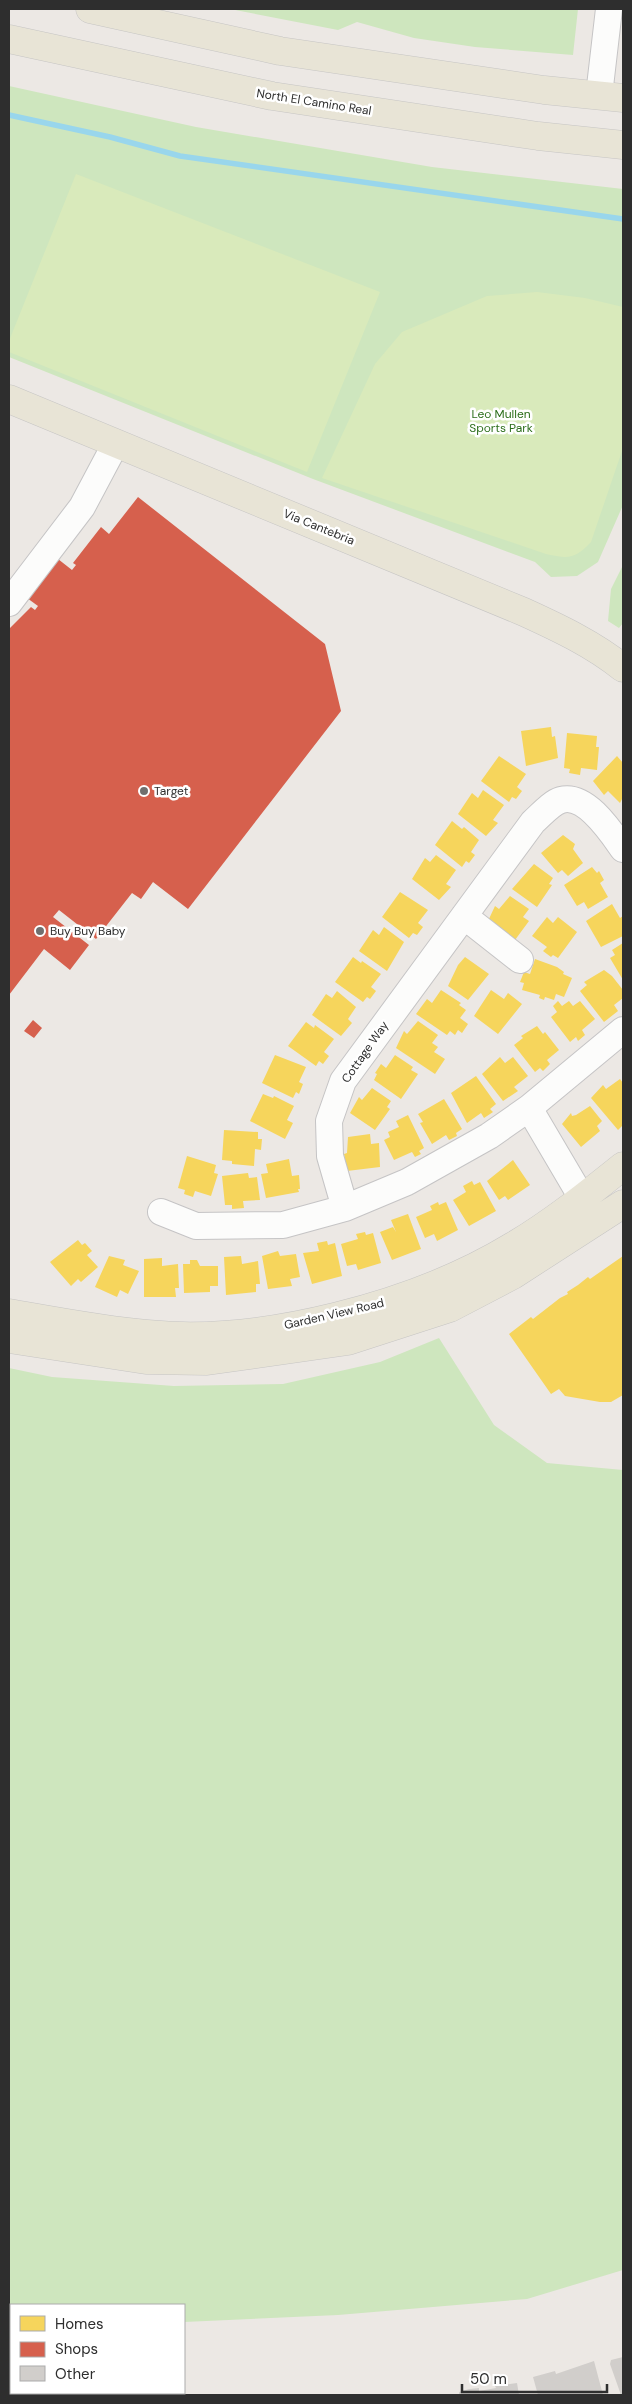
<svg xmlns="http://www.w3.org/2000/svg" width="632" height="2404" font-family="'DM Sans',sans-serif">
	<style>
		.green { fill: #cee6be }
		.pitch { fill: #d9eabb }
		.homes { fill: #f6d55c }
		.shops { fill: #d6604d }
		.lines { fill: none; stroke-linecap: round; stroke-linejoin: round }
		.stream { stroke: #99d6ec; stroke-width: 5.5 }
		.building { fill: #d1cecb }
		.minor-casing { stroke: #c5c4c5; stroke-width: 28 }
		.major-casing { stroke: #c6c5c4; stroke-width: 29 }
		.minor { stroke: #fcfcfb; stroke-width: 26 }
		.major { stroke: #e8e4d6; stroke-width: 28 }
		.poi-dot { fill: #706f6e; stroke: #fff; stroke-width: 2 }
		.labels { text-anchor: middle; stroke-width: 5; stroke-linejoin: round; paint-order: stroke }
		.street-label { font-size: 12px; fill: #2e2e2e; stroke: #fff }
		.park-label { font-size: 12px; fill: #2c6e1b; stroke: #fff }
		.poi-label { font-size: 12px; fill: #2e2e2e; stroke: #fff; text-anchor: start }
	</style>
	<rect width="100%" height="100%" fill="#ece8e4"/>
	<path class="green" d="M230 9H578L573 55 475 47 414 38 357 22 338 30Z
		M9 86 196 127 432 167 623 189V505L598 562 577 576 551 577 535 562 313 479 9 357Z
		M623 565V623L619 628 608 621 611 589Z
		M439 1338 494 1425 547 1463 623 1470V2270L527 2299 338 2315 184 2322V2305H11V2359L9 2360V1368L52 1377 174 1386 283 1384 380 1362Z"/>
	<path class="pitch" d="M76 174 380 292 307 472 9 352V341Z
		M537 292 585 298 623 307V448L591 542C575 559 569 559 546 554L322 478 375 364 402 332 487 296Z"/>
	<path class="homes" d="M551 727 552 737 555 736 558 758 526 766 521 731Z
		M567 733 597 736 596 747H599L597 770 581 768 580 775 569 773 570 769 564 768Z
		M499 756 526 774 517 787 522 791 516 799 512 797 509 802 481 781Z
		M617 756 623 763V797L620 803 608 791 604 795 593 781Z
		M483 790 504 805 493 820 498 823 486 836 458 814 472 793 478 798Z
		M452 821 462 829 464 827 479 840 471 852 475 855 469 863 466 861 462 867 435 845Z
		M563 835 575 844 573 849 583 863 568 876 562 870 558 873 541 853Z
		M436 855 456 870 446 884 451 887 439 900 412 879 425 858 430 862Z
		M534 864 553 878 549 884 552 885 537 907 512 889Z
		M592 867 597 873 599 871 604 880 600 883 608 897 588 909 584 902 577 906 564 885Z
		M400 892 428 910 418 923 423 927 417 935 413 933 409 938 382 917Z
		M510 896 529 909 523 917 529 921 515 940 488 921 495 906 499 909Z
		M612 904 620 918 623 916V936L601 947 586 921Z
		M547 917 553 923 558 917 577 932 558 958 553 955 551 957 543 951 547 947 532 936Z
		M384 927 404 942 387 971 359 951 373 930 379 935Z
		M623 943V980L610 958 615 955 612 950Z
		M353 957 361 963 362 961 381 974 371 987 376 991 370 999 367 997 363 1002 335 982Z
		M465 957 489 974 468 1000 448 986 458 965Z
		M535 959 557 967 564 972 563 974 572 978 564 997 556 994 554 1000 545 997 544 1000 539 998 540 995 522 990 524 983 520 982 524 972 530 974Z
		M604 970 612 976 623 990V998L614 1005 618 1011 604 1022 580 991 587 985 584 982Z
		M441 990 461 1003 459 1005 466 1010 460 1018 468 1024 462 1033 458 1030 455 1035 450 1031 447 1035 416 1014 427 999 432 1003Z
		M491 990 504 999 508 993 522 1004 498 1034 474 1016Z
		M337 991 356 1007 348 1019 352 1023 341 1036 312 1015 326 994 332 998Z
		M558 1001 562 1006 569 1001 573 1006 580 1001 595 1019 582 1030 585 1035 578 1041 576 1037 570 1042 551 1017 557 1012 553 1006Z
		M418 1021 438 1035 432 1043 438 1047 434 1052 445 1059 435 1074 396 1048 404 1031 407 1034Z
		M306 1022 314 1028 315 1025 334 1039 324 1052 329 1056 323 1064 319 1061 316 1066 288 1046Z
		M537 1026 543 1034 545 1032 559 1050 547 1060 550 1064 543 1071 540 1068 535 1072 514 1045 523 1038 521 1036Z
		M275 1055 306 1067 299 1082 303 1084 299 1094 296 1092 293 1098 262 1083Z
		M395 1055 413 1067 411 1070 418 1074 401 1099 374 1080 377 1074 375 1073 381 1064 386 1068Z
		M500 1057 505 1063 513 1057 528 1076 514 1087 518 1091 503 1101 482 1074Z
		M476 1076 496 1104 490 1109 493 1112 484 1118 481 1113 467 1123 451 1093Z
		M620 1079 623 1083V1125L618 1130 591 1098 603 1085 606 1089Z
		M372 1088 391 1101 387 1107 390 1109 375 1130 350 1113 359 1097 362 1100Z
		M263 1094 273 1098 274 1096 294 1106 287 1120 293 1123 285 1139 250 1121Z
		M444 1099 462 1129 456 1133 457 1136 449 1140 446 1135 432 1144 420 1123 423 1122 418 1114Z
		M590 1106 602 1121 597 1126 600 1131 581 1147 562 1124 571 1113 572 1116 576 1115Z
		M408 1115 424 1148 419 1151 421 1154 415 1157 412 1152 394 1160 384 1140 390 1137 388 1132 399 1127 396 1121Z
		M224 1130 258 1132V1139H262L261 1150 255 1149 254 1166 232 1164V1161L222 1160Z
		M370 1134 371 1144 379 1143 380 1167 347 1171 344 1154 347 1153 348 1137Z
		M187 1156 216 1165 214 1173 218 1174 211 1196 195 1191 193 1197 184 1194 185 1190 178 1188Z
		M289 1159 292 1176 299 1175 300 1189H298L299 1192 266 1198 261 1174 268 1173 266 1164Z
		M513 1160 530 1185 508 1200 505 1196 499 1200 487 1181Z
		M248 1173 249 1178 257 1177 260 1200 243 1201 244 1208 232 1209V1205H225L222 1176Z
		M472 1181 474 1185 480 1182 496 1211 469 1226 453 1200 466 1192 463 1186Z
		M438 1202 439 1205 446 1202 458 1230 437 1241 434 1234 425 1238 416 1217 432 1210 430 1206Z
		M408 1214 421 1249 392 1260 380 1232 393 1227 396 1232 391 1220Z
		M365 1232 366 1235 373 1233 381 1263 358 1270 356 1264 347 1266 341 1244 358 1239 356 1234Z
		M78 1240 82 1245 85 1243 92 1251 87 1255 98 1267 81 1282 78 1279 71 1286 50 1262Z
		M327 1241 328 1245 335 1243 342 1276 312 1284 303 1253 319 1251 317 1243Z
		M278 1251 280 1256 296 1254 300 1277 290 1279 292 1286 268 1289 262 1256Z
		M109 1256 125 1260 123 1265 139 1271 128 1294 120 1290 117 1297 95 1287Z
		M241 1256 242 1264 258 1261 260 1284H256V1292L226 1295 224 1257Z
		M623 1256V1395L611 1402H600L565 1396 559 1389 551 1394 509 1334 531 1317 533 1319 560 1298 568 1294 567 1292 578 1285 588 1277 590 1279Z
		M162 1258V1266L178 1264 179 1288H175L176 1297H144V1259Z
		M190 1260H197L200 1266H218V1286H210V1292L184 1293 183 1264H190Z"/>
	<path class="shops" d="M138 497 325 644 341 711 188 909 153 882 141 899 132 893 96 939 59 910 53 917 89 945 70 970 44 949 9 995V629L31 607 35 610 38 606 27 598 58 559 72 570 76 565 73 563 101 527 109 534Z
		M33 1020 42 1028 34 1038 24 1031Z"/>
	<g class="lines">
		<path class="stream" d="M9 115 110 137 180 156 623 219"/>
	</g>
	<path class="building" d="M623 2357V2395H621L610 2364 611 2360Z
		M594 2361 603 2395H538L533 2377 555 2371 556 2374Z
		M517 2383 519 2395H459V2392L469 2389 479 2388V2391L496 2388 495 2386Z"/>
	<g class="lines">
		<g class="minor-casing">
			<path id="minor" d="M599 95 609 9
				M9 603 82 507 116 443
				M464 916 520 960
				M529 1108 582 1198
				M345 1208 330 1156 329 1121 343 1081 533 822C541 815 551 803 561 800 586 793 611 832 623 849
				M161 1212 196 1226 283 1225 345 1208 407 1182 489 1136 529 1108 623 1030"/>
		</g>
		<g class="major-casing">
			<path id="major" d="M90 9 280 51 544 90 623 98
				M9 39 272 96 538 136 623 145
				M9 399 524 612C559 628 593 644 623 668
				M9 1313C55 1321 101 1330 147 1334 260 1346 416 1305 513 1246 552 1223 588 1194 623 1166
				M9 1339 146 1360 207 1361 348 1341 450 1308 513 1275 623 1204"/>
		</g>
		<use href="#minor" class="minor"/>
		<use href="#major" class="major"/>
	</g>
	<g class="poi-dot">
		<circle cx="144" cy="791" r="5"/>
		<circle cx="40" cy="931" r="5"/>
	</g>
	<g class="labels">
		<g class="street-label">
			<text transform="translate(314 102) rotate(9)" y="4">North El Camino Real</text>
			<text transform="translate(319 527) rotate(22)" y="4">Via Cantebria</text>
			<text transform="translate(365 1052) rotate(-55)" y="4">Cottage Way</text>
			<text transform="translate(334 1314) rotate(-13)" y="4">Garden View Road</text>
		</g>
		<g class="park-label">
			<text x="501" y="418">Leo Mullen<tspan x="501" dy="14">Sports Park</tspan></text>
		</g>
		<g class="poi-label">
			<text x="154" y="795">Target</text>
			<text x="50" y="935">Buy Buy Baby</text>
		</g>
	</g>
	<rect width="632" height="2404" fill="none" stroke="#2e2e2e" stroke-width="20"/>
	<rect x="10" y="2304" width="175" height="90" fill="#ffffff" stroke="#ababab"/>
	<rect x="20" y="2316" width="25" height="15" fill="#f6d55c" stroke="#ababab"/>
	<text x="55" y="2329" font-size="15" fill="#2e2e2e">Homes</text>
	<rect x="20" y="2342" width="25" height="15" fill="#d6604d" stroke="#ababab"/>
	<text x="55" y="2354" font-size="15" fill="#2e2e2e">Shops</text>
	<rect x="20" y="2366" width="25" height="15" fill="#d1cecb" stroke="#ababab"/>
	<text x="55" y="2379" font-size="15" fill="#2e2e2e">Other</text>
	<path d="M462 2384v8h145v-8" fill="none" stroke="#2e2e2e" stroke-width="2.5"/>
	<text x="470" y="2384" font-size="15" fill="#2e2e2e" stroke="#ffffff" stroke-width="4" paint-order="stroke">50 m</text>
</svg>
